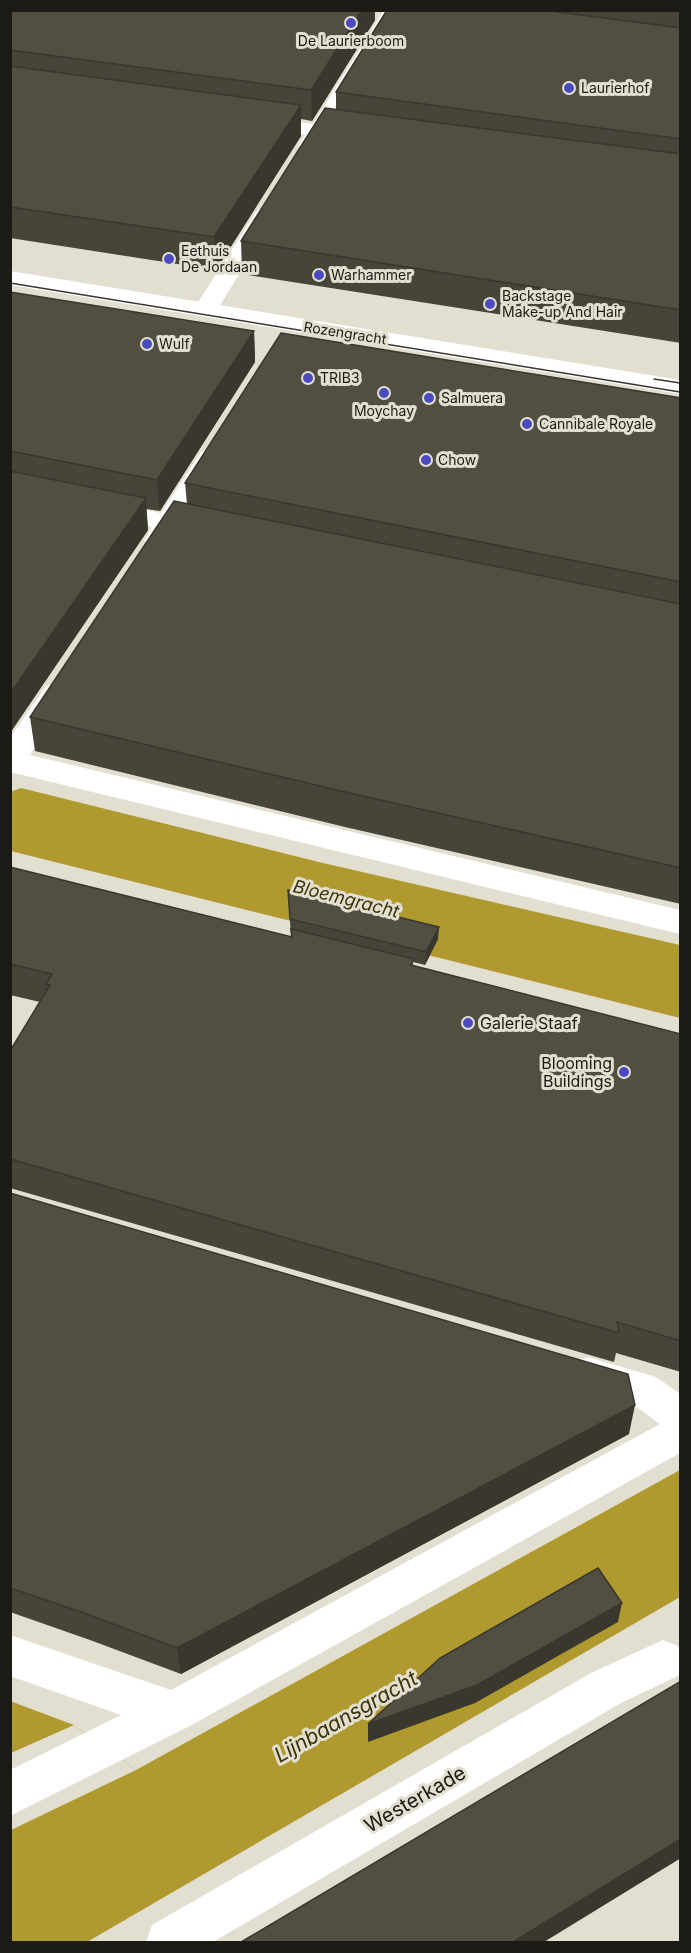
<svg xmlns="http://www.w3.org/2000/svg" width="691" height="1953" font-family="Inter,sans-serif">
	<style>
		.water { fill: #b0992e }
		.pier { fill: #e2dfd0 }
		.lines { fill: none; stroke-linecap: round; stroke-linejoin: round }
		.minor { fill: #fff; fill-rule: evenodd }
		.tertiary { fill: #fff; fill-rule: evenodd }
		.tram { stroke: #383630; stroke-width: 1.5 }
		.wall { fill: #474439 }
		.shaded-wall { fill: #39372e }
		.building { fill: #524f42; stroke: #39372e; stroke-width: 1.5 }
		.poi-dot { fill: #4a4bc1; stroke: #e2dfd0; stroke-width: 2 }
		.labels { text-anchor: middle; stroke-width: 6; stroke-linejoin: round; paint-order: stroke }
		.far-poi-label { font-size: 14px; fill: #1b1a15; stroke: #e2dfd0; text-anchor: start }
		.far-street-label { font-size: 14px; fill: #1b1a15; stroke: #e2dfd0 }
		.poi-label { font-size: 16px; fill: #1b1a15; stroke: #e2dfd0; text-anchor: start }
		.water-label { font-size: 18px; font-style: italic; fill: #3c3306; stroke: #e2dfd0 }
		.near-street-label { font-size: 20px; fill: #1b1a15; stroke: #e2dfd0 }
		.near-water-label { font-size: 21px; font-style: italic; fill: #3c3306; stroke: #e2dfd0 }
	</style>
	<rect width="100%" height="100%" fill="#e2dfd0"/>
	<path class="water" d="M21 788 323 863 680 945V1018L11 851 10 792Z
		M680 1470V1597L87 1942H11L10 1701 74 1725 136 1770Z"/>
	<path class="pier" d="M74 1725 136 1770 11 1830V1753Z"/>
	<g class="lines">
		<path class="minor" d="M384 10H403L332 126 363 132 366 136 363 140 356 142 325 138 316 150 309 152 302 150 298 146 305 135 249 126 246 122 249 118 256 116 313 124Z
			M265 208 273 210 276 215 217 310 213 315 205 317 197 315 193 310 254 215 257 210Z
			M210 449 219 452 223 457 185 517 212 523 216 529 212 535 203 537 176 531 166 546 157 548 148 546 144 540 152 527 95 515 91 509 95 503 104 501 161 513 201 452Z
			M56 684 66 686 70 693 30 755 680 910V934L10 772V738L46 686Z
			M588 1357 656 1377 680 1394V1453L188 1727 10 1816V1770L121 1715 10 1676V1635L171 1690 660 1424 631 1403 574 1386 569 1374 574 1362Z
			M663 1640 678 1646C682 1655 682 1667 678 1676L621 1703 213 1942H146L152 1925 591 1673Z"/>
		<path class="tertiary" d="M10 271 680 380V394L10 285Z"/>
		<path class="tram" d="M10 283 680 392
			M654 379 680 383"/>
	</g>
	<path class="wall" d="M10 10 375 20 312 121 301 119V136L216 270 10 238Z
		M387 10H681V343L242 274 241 241 336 110V92Z
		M10 292 254 331 255 362 160 511 146 509 148 530 10 733Z
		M681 398V904L345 827 35 751 30 717 187 504 185 483Z
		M10 867 291 937 288 890 438 939 425 965 413 962V966L681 1034V1372L616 1353 614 1362 10 1188V1051L40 1002 10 995Z
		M10 1193 629 1434 181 1674 90 1640 10 1612Z"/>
	<path class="shaded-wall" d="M362 10H375V20L312 121 311 90Z
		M301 105V136L216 270 214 237Z
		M254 331 255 362 160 511 157 480Z
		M146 498 148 530 10 733V694Z
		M439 927 438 939 425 965 426 952Z
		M635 1405 629 1434 181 1674 177 1648Z
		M622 1603 618 1622 475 1703 368 1742V1724Z
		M681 1839V1858L544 1942H513Z"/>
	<path class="building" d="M10 10H362L311 90 10 50Z
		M387 10H543L681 28V139L336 92Z
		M10 66 301 105 214 237 10 207Z
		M325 108 681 154V310L241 241Z
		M10 292 254 331 157 480 10 451Z
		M281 333 681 398V582L185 483Z
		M10 471 146 498 10 694Z
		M174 501 681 604V868L345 792 30 717Z
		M10 867 292 937 291 929 414 959 411 965 681 1034V1341L617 1322 619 1333 10 1159V1051L50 985 46 984 52 974 10 964Z
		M288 890 439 927 426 952 290 919Z
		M10 1193 628 1374 635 1405 177 1648 84 1613 10 1588Z
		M598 1568 622 1603 477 1685 368 1724 440 1658Z
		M681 1681V1839L513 1942H241Z"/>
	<g class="poi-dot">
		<circle cx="351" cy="23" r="6"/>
		<circle cx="569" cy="88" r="6"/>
		<circle cx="169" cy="259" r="6"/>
		<circle cx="319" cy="275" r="6"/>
		<circle cx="490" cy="304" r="6"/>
		<circle cx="147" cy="344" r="6"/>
		<circle cx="308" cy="378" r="6"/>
		<circle cx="384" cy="393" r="6"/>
		<circle cx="429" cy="398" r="6"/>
		<circle cx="527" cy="424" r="6"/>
		<circle cx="426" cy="460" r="6"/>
		<circle cx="468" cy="1023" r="6"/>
		<circle cx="624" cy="1072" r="6"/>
	</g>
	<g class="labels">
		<g class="far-poi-label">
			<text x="351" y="46" text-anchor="middle">De Laurierboom</text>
			<text x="581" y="93">Laurierhof</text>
			<text x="181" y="256">Eethuis<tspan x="181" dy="16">De Jordaan</tspan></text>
			<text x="331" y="280">Warhammer</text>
			<text x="502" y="301">Backstage<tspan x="502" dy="16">Make-up And Hair</tspan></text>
			<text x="159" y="349">Wulf</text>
			<text x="320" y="383">TRIB3</text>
			<text x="441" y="403">Salmuera</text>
			<text x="384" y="416" text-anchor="middle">Moychay</text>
			<text x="539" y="429">Cannibale Royale</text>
			<text x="438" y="465">Chow</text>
		</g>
		<g class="far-street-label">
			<text transform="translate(345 333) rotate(9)" y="5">Rozengracht</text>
		</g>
		<g class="poi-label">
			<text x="480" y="1029">Galerie Staaf</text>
			<text x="612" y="1069" text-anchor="end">Blooming<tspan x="612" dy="18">Buildings</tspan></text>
		</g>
		<g class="water-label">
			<text transform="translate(346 899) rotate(14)" y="6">Bloemgracht</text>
		</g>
		<g class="near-street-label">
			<text transform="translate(415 1799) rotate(-30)" y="7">Westerkade</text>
		</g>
		<g class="near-water-label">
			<text transform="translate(346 1717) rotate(-30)" y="7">Lijnbaansgracht</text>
		</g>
	</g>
	<rect width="691" height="1953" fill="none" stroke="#1b1a15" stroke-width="24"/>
</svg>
